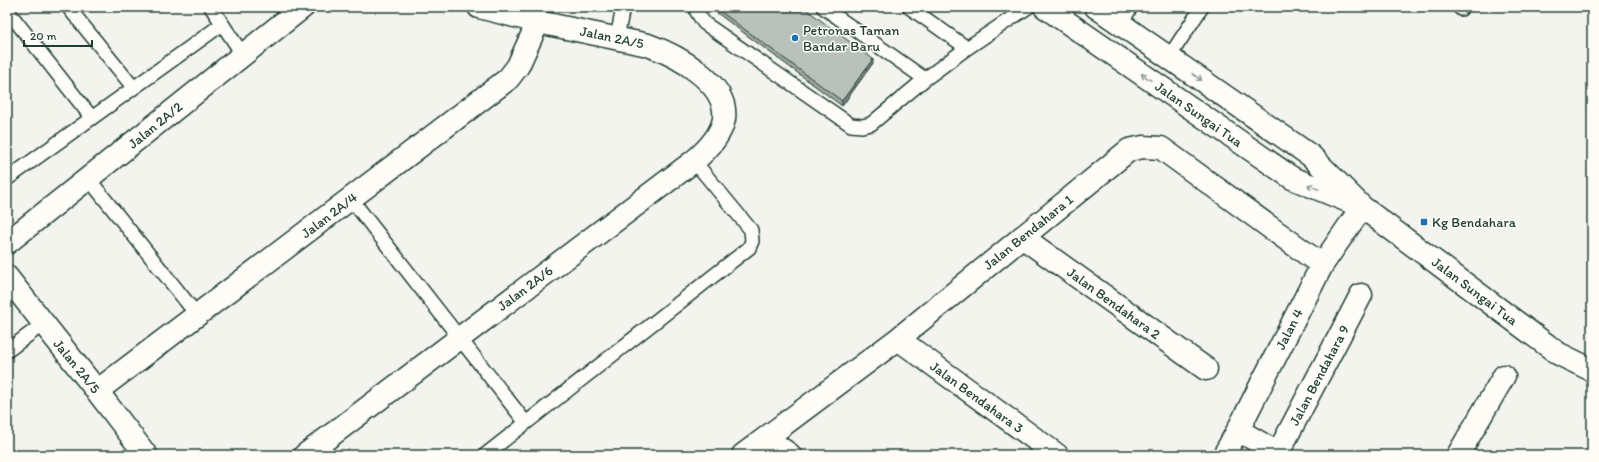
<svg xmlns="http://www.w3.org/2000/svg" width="1599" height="462" font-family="Itim,sans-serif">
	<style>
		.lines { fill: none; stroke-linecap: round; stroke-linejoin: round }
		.lane-casing { stroke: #1f3d34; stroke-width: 16 }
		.street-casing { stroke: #1f3d34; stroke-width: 25 }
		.secondary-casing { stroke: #1f3d34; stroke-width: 25 }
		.lane { stroke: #fdfcf7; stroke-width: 13 }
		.street { stroke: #fdfcf7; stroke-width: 22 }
		.secondary { stroke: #fdfcf7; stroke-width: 22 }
		.wall { fill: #9fa6a1; stroke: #1f3d34 }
		.shaded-wall { fill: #828783; stroke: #1f3d34 }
		.building { fill: #b9c1bb; stroke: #1f3d34 }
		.oneway { stroke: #8e9c96 }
		.poi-dot { fill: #1f6fb2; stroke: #fdfcf7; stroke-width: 1.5 }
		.labels { text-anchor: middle; stroke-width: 3; stroke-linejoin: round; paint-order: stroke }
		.poi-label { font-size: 14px; fill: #1f3d34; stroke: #fdfcf7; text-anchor: start }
		.street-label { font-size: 14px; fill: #1f3d34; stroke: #fdfcf7 }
	</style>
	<rect width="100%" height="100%" fill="#f4f4ef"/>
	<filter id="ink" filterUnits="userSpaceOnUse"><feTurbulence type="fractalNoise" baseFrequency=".025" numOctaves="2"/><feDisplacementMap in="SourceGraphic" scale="8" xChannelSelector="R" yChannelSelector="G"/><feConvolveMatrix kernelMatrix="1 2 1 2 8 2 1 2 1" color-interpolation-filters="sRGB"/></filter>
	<g filter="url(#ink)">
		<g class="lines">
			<g class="lane-casing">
				<path id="lane" d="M68 7 133 87
					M211 7 243 55
					M699 7 697 12 704 23 851 125 862 126 871 124 925 79
					M823 7 925 79 967 48 1028 7
					M909 7 967 48
					M1459 7 1461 9
					M7 10 92 118
					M1121 24 1131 7
					M617 38 623 7
					M1169 57 1202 7
					M88 178 197 315
					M7 179 221 25
					M351 199 526 423
					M7 351 43 324
					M485 455 749 248 752 241 751 230 694 161"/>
			</g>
			<g class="street-casing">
				<path id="street" d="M1022 237 1206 369
					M7 243 303 7
					M7 277 97 391 146 455
					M898 339 1057 455
					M97 391 508 79 518 66 538 22
					M1238 430 1281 455
					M766 438 790 455
					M305 455 694 161C706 151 721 135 724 119 729 83 676 55 648 45L538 22 479 7
					M743 455 898 339 1129 150 1143 147 1161 148 1322 265
					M1277 455 1361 295
					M1458 455 1504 376"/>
			</g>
			<g class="secondary-casing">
				<path id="secondary" d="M1045 7 1292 178 1353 203
					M1096 7 1311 156 1362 207 1559 354 1592 370
					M1224 455 1238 430 1322 265 1362 207"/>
			</g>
			<use href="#lane" class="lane"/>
			<use href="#street" class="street"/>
			<use href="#secondary" class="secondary"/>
		</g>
		<path class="wall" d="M717 9 873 63 842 106 717 13Z"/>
		<path class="shaded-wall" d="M873 59V63L842 106V101Z"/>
		<path class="building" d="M718 7H803L873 59 842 101 717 9Z"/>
		<defs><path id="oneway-shaft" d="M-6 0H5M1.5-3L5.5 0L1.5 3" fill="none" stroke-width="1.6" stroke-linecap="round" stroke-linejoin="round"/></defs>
		<g class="oneway">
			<use href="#oneway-shaft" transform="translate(1146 77) rotate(-145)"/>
			<use href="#oneway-shaft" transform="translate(1197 77) rotate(35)"/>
			<use href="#oneway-shaft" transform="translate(1313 187) rotate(-158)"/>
		</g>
	</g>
	<g class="poi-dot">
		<circle cx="795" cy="38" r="4"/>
		<rect x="1420" y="218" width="8" height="8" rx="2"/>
	</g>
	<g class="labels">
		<g class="poi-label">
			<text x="803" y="35">Petronas Taman<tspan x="803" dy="16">Bandar Baru</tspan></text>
			<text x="1432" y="227">Kg Bendahara</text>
		</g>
		<g class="street-label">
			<text transform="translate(612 37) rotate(12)" y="5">Jalan 2A/5</text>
			<text transform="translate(1199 114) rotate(35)" y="5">Jalan Sungai Tua</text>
			<text transform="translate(155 125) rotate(-39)" y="5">Jalan 2A/2</text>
			<text transform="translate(329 215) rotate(-37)" y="5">Jalan 2A/4</text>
			<text transform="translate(1028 232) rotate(-39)" y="5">Jalan Bendahara 1</text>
			<text transform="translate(525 288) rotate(-37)" y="5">Jalan 2A/6</text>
			<text transform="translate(1475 291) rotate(37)" y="5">Jalan Sungai Tua</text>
			<text transform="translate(1114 303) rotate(36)" y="5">Jalan Bendahara 2</text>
			<text transform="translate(1289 329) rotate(-63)" y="5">Jalan 4</text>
			<text transform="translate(77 366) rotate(51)" y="5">Jalan 2A/5</text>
			<text transform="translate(1319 375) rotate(-62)" y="5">Jalan Bendahara 9</text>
			<text transform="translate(977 397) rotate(36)" y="5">Jalan Bendahara 3</text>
		</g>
	</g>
	<rect width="1599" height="462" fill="none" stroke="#fdfcf7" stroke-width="24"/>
	<rect x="12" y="12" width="1575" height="438" fill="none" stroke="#1f3d34" stroke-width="1.5" filter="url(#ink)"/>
	<path d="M24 40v6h68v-6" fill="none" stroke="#1f3d34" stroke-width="2"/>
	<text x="30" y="40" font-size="12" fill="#1f3d34" stroke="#fdfcf7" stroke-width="3" paint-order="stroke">20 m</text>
</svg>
